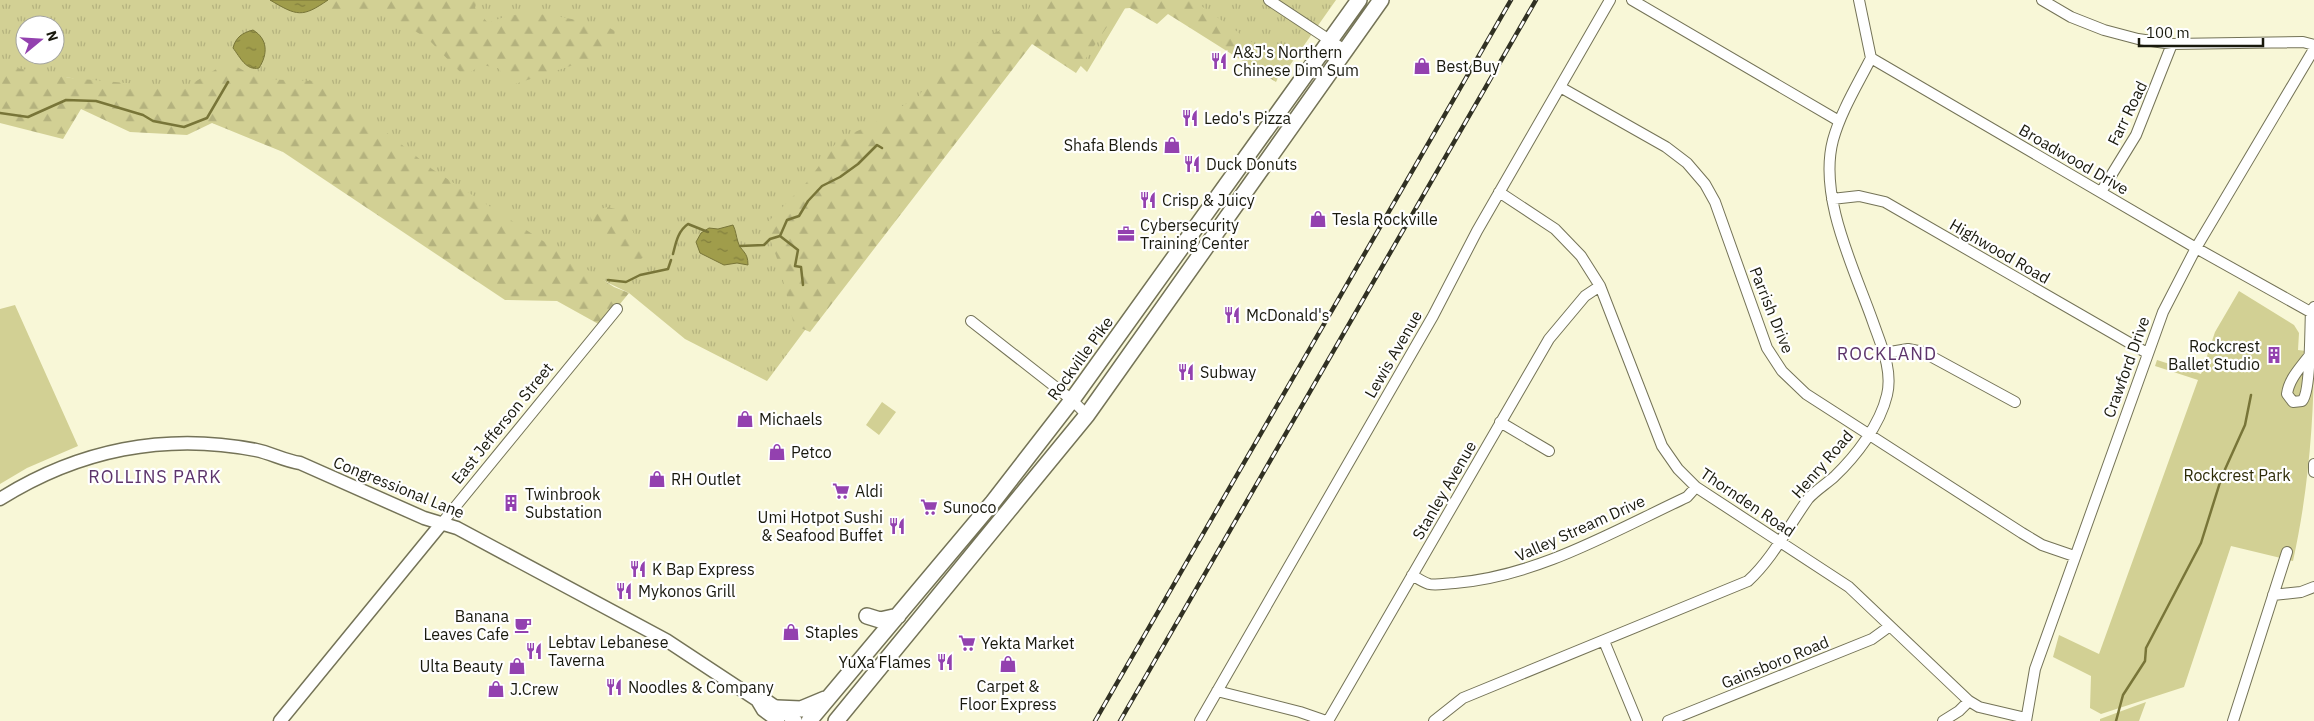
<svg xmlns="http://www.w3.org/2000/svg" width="2314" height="721" font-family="'IBM Plex Sans',sans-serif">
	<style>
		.grass { fill: url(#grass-tufts); fill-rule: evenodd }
		.forest { fill: url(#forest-firs) }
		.park { fill: #d2d094 }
		.water { fill: url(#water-ripples); stroke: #787538 }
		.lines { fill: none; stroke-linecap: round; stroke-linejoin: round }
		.stream { stroke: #787538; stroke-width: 2.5 }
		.minor-casing { stroke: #747357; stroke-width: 12 }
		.tertiary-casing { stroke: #747357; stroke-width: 15 }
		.primary-casing { stroke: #747357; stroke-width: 18 }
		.minor { stroke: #fff; stroke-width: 10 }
		.tertiary { stroke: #fff; stroke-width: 12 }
		.primary { stroke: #fff; stroke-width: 15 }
		.rail-casing { stroke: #313123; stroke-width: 4.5 }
		.rail { stroke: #fff; stroke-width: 2.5; stroke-dasharray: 8; stroke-linecap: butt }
		.labels { text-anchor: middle; stroke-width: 4.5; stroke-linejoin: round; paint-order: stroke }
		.poi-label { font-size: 16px; fill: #19190d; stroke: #fff; text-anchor: start }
		.street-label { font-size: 16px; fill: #19190d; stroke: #fff }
		.park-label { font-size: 16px; fill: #2e2c07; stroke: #fff }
		.neighbourhood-label { font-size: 18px; letter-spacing: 1px; fill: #5d346b; stroke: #fff }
	</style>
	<defs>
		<pattern id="grass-tufts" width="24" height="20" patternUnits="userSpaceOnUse" patternTransform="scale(1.25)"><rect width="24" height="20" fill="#d2d094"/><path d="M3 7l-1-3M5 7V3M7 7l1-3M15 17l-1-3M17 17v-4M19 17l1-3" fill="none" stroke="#b4b27e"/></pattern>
		<pattern id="forest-firs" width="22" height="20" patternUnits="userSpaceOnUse" patternTransform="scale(1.25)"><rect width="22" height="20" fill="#d2d094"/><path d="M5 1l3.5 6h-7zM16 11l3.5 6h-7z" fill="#b4b27e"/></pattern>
		<pattern id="water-ripples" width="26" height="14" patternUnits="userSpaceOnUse" patternTransform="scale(1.25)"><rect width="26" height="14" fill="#a09d4b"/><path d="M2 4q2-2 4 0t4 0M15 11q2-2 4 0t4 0" fill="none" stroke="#827f3d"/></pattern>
	</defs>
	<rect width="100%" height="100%" fill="#f8f7d7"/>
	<path class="grass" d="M0 0H1130L1087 72 1041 27 958 125 767 381 685 339 629 293 408 185 71 78 0 69ZM25 25H55V55H25Z
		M1151 0H1336L1283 75 1167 6Z"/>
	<path class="forest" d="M328 0H477L475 8 488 23C529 4 562 19 604 25L615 31 613 41 589 60 512 85 498 68 482 65 464 76 429 40 387 13 327 11 324 3Z
		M1032 0H1193L1284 65 1276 82 1168 14 1157 24 1130 8 1119 9 1076 73 1032 44 810 332 794 325 779 264 765 225 807 182 839 139 871 125 919 96 931 77 985 37 1026 19Z
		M228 62 259 79 314 81 351 104 432 169 614 287 629 293 602 326 557 301 505 300 283 152 212 123 187 135 130 132 81 109 63 139 0 123V65L71 78 148 85 178 92Z
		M607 207 624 211 644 257 630 266 598 233 589 214Z"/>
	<path class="park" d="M2239 291 2294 325 2299 333 2298 350 2314 352C2314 422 2308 493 2293 561L2231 546 2184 687 2101 714 2090 708 2091 676 2053 657 2059 635 2099 654 2198 380 2155 366 2157 360 2201 374 2215 332Z
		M15 305 78 446 27 468 0 484V309Z
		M882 402 896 412 879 435 866 425Z
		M2146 702 2139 721H2100V719Z"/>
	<path class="water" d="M270 0H328C302 18 297 16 270 0Z
		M253 30C268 39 268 54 259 68 246 71 240 57 233 48 236 37 242 33 253 30Z
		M733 225C736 231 736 236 738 242 741 252 748 251 748 265L737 263 724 265 700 253 696 242 701 233 709 228 718 229Z"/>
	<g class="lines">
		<path class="stream" d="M0 113 28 117 66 100 96 101 143 115 153 121 184 127 207 118 228 82
			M780 236 787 220 799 216 808 201 822 186 840 177 858 164 877 145 882 148
			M740 246 764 245 770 239 780 236 798 250 795 266 801 267 803 285
			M673 254C676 242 678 231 688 224L708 232
			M608 280 626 282 640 275 668 269 671 260
			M2116 721 2123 695 2145 661 2146 648 2201 543 2222 476 2245 425 2251 395"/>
		<g class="minor-casing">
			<path id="minor" d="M1269 0 1346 51
				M1632 0 1839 121
				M1859 0 1871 58 2196 248 2314 314
				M2042 0 2071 17 2104 30 2138 39 2172 44 2303 42 2314 45
				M1560 87 1666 147 1687 163 1705 184 1715 202 1767 348 1782 371 1806 394 2022 533 2042 545 2074 556
				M1499 192 1555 229 1581 256 1600 286 1662 446 1678 469 1696 487 1849 587 1969 701 1979 707 2026 718
				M2101 192 2136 135 2172 44
				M1832 199 1859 196 1885 202 2147 353
				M971 321 1072 400 1087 415
				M1884 353 1908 349 1923 352 2015 402
				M2309 356C2300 368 2289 379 2287 394L2293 402 2302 401C2311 393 2310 327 2311 311L2314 307
				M1500 422 1549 451
				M2314 464V472
				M442 523 617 309
				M1412 575C1417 578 1423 582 1429 584 1437 586 1447 583 1455 583 1538 576 1612 532 1687 497L1696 487
				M2273 595 2301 592 2314 587
				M1604 641 1637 721
				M1217 691 1300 712 1326 721
				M1200 721 1433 316 1477 231 1610 0
				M1328 721 1549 339 1585 296 1600 286
				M1434 721 1463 698 1748 581C1773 558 1788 527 1808 499 1815 491 1826 484 1834 477 1856 456 1880 425 1887 395 1893 370 1881 345 1873 322 1854 268 1818 197 1833 140 1841 111 1858 84 1871 58
				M1668 721 1872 639 1890 626
				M1943 721 1959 711 1969 701
				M2026 721 2035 669 2163 312 2196 248 2314 49
				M2233 721 2287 552"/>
		</g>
		<g class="tertiary-casing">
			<path id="tertiary" d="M0 499C78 450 165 432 256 450 271 453 285 461 300 463L424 518 457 528 666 640 757 700 767 701 796 721
				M757 700 763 710 778 721
				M280 721 442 523"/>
		</g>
		<g class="primary-casing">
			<path id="primary" d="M867 616 880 620 898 616
				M777 708 801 709 825 699
				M809 721 993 502 1072 400 1359 0
				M836 721 1087 415 1381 0"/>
		</g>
		<use href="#minor" class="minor"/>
		<use href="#tertiary" class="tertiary"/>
		<use href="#primary" class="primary"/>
		<g class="rail-casing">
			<path id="rail" d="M1095 721 1511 0
				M1120 721 1536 0"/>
		</g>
		<use href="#rail" class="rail"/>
	</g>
	<defs>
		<g id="restaurant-bare" transform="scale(1.35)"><path d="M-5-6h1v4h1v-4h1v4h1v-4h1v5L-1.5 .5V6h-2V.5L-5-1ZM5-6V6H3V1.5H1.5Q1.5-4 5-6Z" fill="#9341af" stroke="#fff" stroke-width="2.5" paint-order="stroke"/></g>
		<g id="shop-bare" transform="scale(1.35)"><path d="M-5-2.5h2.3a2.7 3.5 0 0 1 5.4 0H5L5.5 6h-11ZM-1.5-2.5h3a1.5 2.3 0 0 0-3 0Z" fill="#9341af" stroke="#fff" stroke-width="2.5" paint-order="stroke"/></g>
		<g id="office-bare" transform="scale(1.35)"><path d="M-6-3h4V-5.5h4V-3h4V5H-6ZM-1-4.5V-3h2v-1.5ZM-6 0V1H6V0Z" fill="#9341af" stroke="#fff" stroke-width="2.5" paint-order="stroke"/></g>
		<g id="building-bare" transform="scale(1.35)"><path d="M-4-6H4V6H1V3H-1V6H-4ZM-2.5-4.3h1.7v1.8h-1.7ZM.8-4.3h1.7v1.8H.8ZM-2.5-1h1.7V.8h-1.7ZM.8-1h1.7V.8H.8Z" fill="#9341af" stroke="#fff" stroke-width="2.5" paint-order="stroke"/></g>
		<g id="supermarket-bare" transform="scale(1.35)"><path d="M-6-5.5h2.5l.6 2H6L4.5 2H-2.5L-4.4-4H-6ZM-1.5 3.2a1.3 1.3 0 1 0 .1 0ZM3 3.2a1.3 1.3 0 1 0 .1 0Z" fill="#9341af" stroke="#fff" stroke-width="2.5" paint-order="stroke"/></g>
		<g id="cafe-bare" transform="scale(1.35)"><path d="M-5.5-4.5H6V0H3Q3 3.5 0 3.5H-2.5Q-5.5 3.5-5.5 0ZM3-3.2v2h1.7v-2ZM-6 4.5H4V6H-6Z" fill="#9341af" stroke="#fff" stroke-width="2.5" paint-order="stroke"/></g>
	</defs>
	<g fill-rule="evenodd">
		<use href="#restaurant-bare" x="1219" y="61"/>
		<use href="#shop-bare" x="1422" y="66"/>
		<use href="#restaurant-bare" x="1190" y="118"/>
		<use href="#shop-bare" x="1172" y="145"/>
		<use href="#restaurant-bare" x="1192" y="164"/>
		<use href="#restaurant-bare" x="1148" y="200"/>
		<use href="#shop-bare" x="1318" y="219"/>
		<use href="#office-bare" x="1126" y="234"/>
		<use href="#restaurant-bare" x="1232" y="315"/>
		<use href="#building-bare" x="2274" y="355"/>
		<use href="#restaurant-bare" x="1186" y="372"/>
		<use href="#shop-bare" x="745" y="419"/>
		<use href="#shop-bare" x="777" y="452"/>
		<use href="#shop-bare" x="657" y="479"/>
		<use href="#supermarket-bare" x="841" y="491"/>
		<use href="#building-bare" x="511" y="503"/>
		<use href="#supermarket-bare" x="929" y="507"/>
		<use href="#restaurant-bare" x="897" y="526"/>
		<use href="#restaurant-bare" x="638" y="569"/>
		<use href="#restaurant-bare" x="624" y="591"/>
		<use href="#cafe-bare" x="523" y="625"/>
		<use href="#shop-bare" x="791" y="632"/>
		<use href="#supermarket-bare" x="967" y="643"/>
		<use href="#restaurant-bare" x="534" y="651"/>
		<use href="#restaurant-bare" x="945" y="662"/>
		<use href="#shop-bare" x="1008" y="664"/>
		<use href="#shop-bare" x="517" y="666"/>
		<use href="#restaurant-bare" x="614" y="687"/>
		<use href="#shop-bare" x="496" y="689"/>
	</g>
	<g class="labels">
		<g class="poi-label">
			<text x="1233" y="58">A&amp;J's Northern<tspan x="1233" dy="18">Chinese Dim Sum</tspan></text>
			<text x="1436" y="72">Best Buy</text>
			<text x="1204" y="124">Ledo's Pizza</text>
			<text x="1158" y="151" text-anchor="end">Shafa Blends</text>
			<text x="1206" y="170">Duck Donuts</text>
			<text x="1162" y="206">Crisp &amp; Juicy</text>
			<text x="1332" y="225">Tesla Rockville</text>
			<text x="1140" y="231">Cybersecurity<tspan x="1140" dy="18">Training Center</tspan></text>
			<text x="1246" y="321">McDonald's</text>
			<text x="2260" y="352" text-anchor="end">Rockcrest<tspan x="2260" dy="18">Ballet Studio</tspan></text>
			<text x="1200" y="378">Subway</text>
			<text x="759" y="425">Michaels</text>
			<text x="791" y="458">Petco</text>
			<text x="671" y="485">RH Outlet</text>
			<text x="855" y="497">Aldi</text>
			<text x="525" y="500">Twinbrook<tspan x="525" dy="18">Substation</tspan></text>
			<text x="943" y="513">Sunoco</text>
			<text x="883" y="523" text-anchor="end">Umi Hotpot Sushi<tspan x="883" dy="18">&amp; Seafood Buffet</tspan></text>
			<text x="652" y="575">K Bap Express</text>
			<text x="638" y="597">Mykonos Grill</text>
			<text x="509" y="622" text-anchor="end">Banana<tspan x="509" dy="18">Leaves Cafe</tspan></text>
			<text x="805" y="638">Staples</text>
			<text x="548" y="648">Lebtav Lebanese<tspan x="548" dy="18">Taverna</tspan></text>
			<text x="981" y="649">Yekta Market</text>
			<text x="931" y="668" text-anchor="end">YuXa Flames</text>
			<text x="503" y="672" text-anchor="end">Ulta Beauty</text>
			<text x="1008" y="692" text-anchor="middle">Carpet &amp;<tspan x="1008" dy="18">Floor Express</tspan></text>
			<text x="628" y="693">Noodles &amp; Company</text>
			<text x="510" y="695">J.Crew</text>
		</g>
		<g class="street-label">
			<text transform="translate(2127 113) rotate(-64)" y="6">Farr Road</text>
			<text transform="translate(2074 159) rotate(30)" y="6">Broadwood Drive</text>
			<text transform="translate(2000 251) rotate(30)" y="6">Highwood Road</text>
			<text transform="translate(1772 310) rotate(68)" y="6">Parrish Drive</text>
			<text transform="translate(1393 354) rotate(-60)" y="6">Lewis Avenue</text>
			<text transform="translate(1080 358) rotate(-54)" y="6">Rockville Pike</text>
			<text transform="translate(2126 367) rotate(-70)" y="6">Crawford Drive</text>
			<text transform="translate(502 423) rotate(-51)" y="6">East Jefferson Street</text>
			<text transform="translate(1822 464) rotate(-49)" y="6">Henry Road</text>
			<text transform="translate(399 487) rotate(22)" y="6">Congressional Lane</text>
			<text transform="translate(1444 490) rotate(-60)" y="6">Stanley Avenue</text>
			<text transform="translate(1748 502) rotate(34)" y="6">Thornden Road</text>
			<text transform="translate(1580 528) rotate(-24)" y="6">Valley Stream Drive</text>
			<text transform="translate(1775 662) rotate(-22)" y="6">Gainsboro Road</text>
		</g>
		<g class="park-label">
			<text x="2237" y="481">Rockcrest Park</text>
		</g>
		<g class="neighbourhood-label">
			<text x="1887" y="360">ROCKLAND</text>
			<text x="155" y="483">ROLLINS PARK</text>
		</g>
	</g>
	<g transform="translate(40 40) rotate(72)"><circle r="24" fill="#ffffff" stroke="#a3a39e"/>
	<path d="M0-4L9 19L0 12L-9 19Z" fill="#9341af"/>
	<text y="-8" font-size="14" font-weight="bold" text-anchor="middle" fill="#19190d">N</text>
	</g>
	<path d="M2139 38v8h124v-8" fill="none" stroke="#19190d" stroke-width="2.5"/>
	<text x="2146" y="38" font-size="15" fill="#19190d" stroke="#ffffff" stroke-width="4" paint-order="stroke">100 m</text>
</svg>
